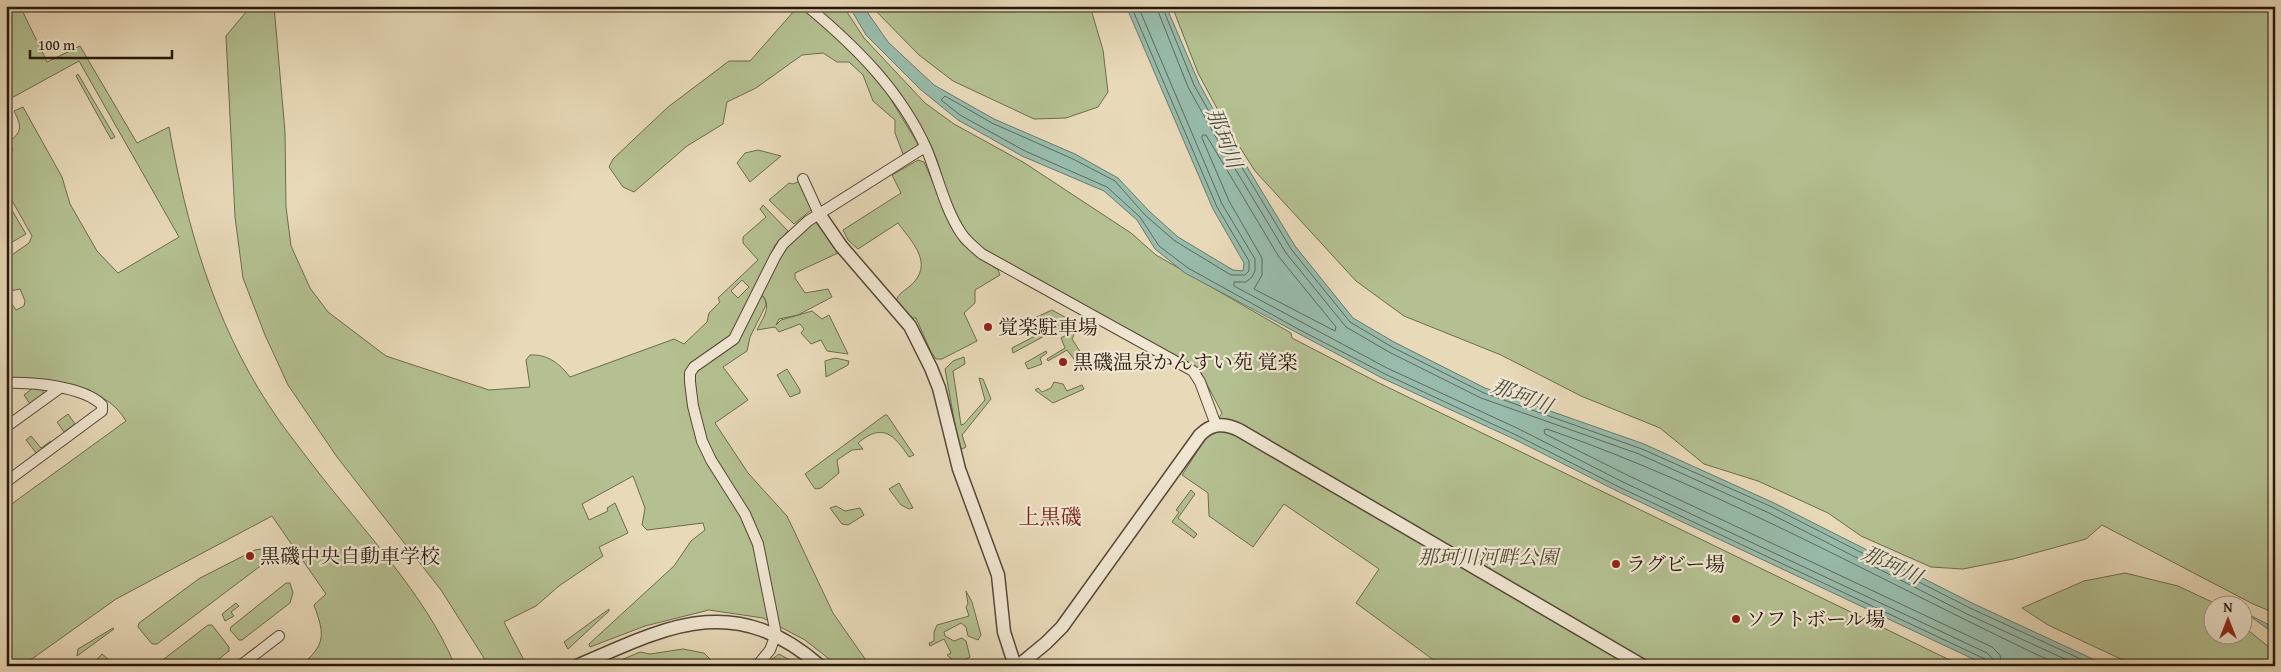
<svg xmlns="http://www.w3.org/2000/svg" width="2281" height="672" font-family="'Gentium Book Plus','Noto Serif JP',serif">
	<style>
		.green { fill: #b4c091; stroke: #6c6c4e; fill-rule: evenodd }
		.water { fill: #98bbab; stroke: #6a796b }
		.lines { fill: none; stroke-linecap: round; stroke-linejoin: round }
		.shore { stroke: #5e695b; stroke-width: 1 }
		.minor-casing { stroke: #564836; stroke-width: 12 }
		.tertiary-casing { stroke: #564836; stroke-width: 15 }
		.minor { stroke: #f0e6d2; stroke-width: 10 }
		.tertiary { stroke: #f0e6d2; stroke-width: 12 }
		.poi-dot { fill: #8f2418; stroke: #f0e6d2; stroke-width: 2 }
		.labels { text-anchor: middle; stroke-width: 4.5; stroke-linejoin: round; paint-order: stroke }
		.poi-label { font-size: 20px; fill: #25170b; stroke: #f0e6d2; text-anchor: start }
		.park-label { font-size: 20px; font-style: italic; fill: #504a33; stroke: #f0e6d2 }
		.water-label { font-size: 21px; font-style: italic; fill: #4d5043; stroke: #f0e6d2 }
		.neighbourhood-label { font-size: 21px; fill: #7a1f14; stroke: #f0e6d2 }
	</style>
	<rect width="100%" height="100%" fill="#e8d9b9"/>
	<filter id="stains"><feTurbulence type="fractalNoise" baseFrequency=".004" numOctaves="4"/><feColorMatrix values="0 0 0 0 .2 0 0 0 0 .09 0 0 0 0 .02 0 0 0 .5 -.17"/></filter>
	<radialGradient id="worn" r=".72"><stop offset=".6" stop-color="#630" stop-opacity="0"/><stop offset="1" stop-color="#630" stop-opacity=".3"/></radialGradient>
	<path class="green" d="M6 6H20L47 62 80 46 137 143 169 127C186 224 214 321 268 404 282 426 299 447 315 468 361 528 427 596 455 666H300C326 645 325 635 314 605L326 594 272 516 116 599 22 666H6V508L126 421C103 381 48 384 6 379V366L11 360 6 326V305L12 304 16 310 24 306 25 301 20 289 6 292V281L12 276 6 268V259L29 243 32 236 6 190V155L13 150 10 141C23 131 21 125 14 111L23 107 62 177 70 204 97 251 118 273 179 237 79 61 6 101Z
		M251 6H274L285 132 286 207 291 246 310 288 328 312 386 356 489 390 530 387 526 360 530 355C548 354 560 364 570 377L674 339 684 344 707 322 709 313 720 302 718 298 758 260 743 243V237L766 217 760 209 763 205 788 231 775 245 755 290 765 299 766 305 750 337 747 351 723 367 748 400 715 423 748 473 787 516 833 613 870 666H838L805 640 763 618 709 610 645 626 590 647 589 644 674 566 691 541 705 530 703 523 647 530 642 525 645 508 633 476 582 504 589 520 608 511 607 508 615 503 628 533 599 547 603 556 559 586 536 606 504 622 527 666H489L441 590 337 457 288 385 265 335 243 278 235 217 226 36ZM742 280 749 287 738 298 731 291Z
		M814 6H843L864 38 925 103 954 124 1023 162 1131 233 1156 255 1291 333 1292 338 1377 382 1962 666H1439V664L1356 603 1379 569 1284 504 1253 547 1209 516 1208 493 1182 475 1222 413 1200 371 989 254C982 248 972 241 966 234 945 208 945 171 929 142 899 89 861 45 814 6Z
		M871 6H1090L1103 50 1108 92 1098 107 1066 118 1034 119 953 81 919 55Z
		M1172 6H2275V613L2253 604 2102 525 2086 539 2013 559 1963 569 1931 567 1861 536 1828 513 1758 481 1704 464 1660 428 1581 396 1501 355 1404 316 1356 281 1255 171 1227 127 1198 73Z
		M802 7 876 75 918 144 917 148 903 154 895 133V120L873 101 863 75 849 62H837L823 53 802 55 756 88 727 102 723 124 687 146 634 192 623 187 609 167 613 159 668 107 729 61H750L794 11Z
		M78 74 115 137 111 139 76 76Z
		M758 150 781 156 750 182 737 163 745 153Z
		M918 160 924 162 949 219 961 243 998 270 1000 275 975 290V303L964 313 977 341 942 359H936L931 352 916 318H912L896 300C901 290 909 289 915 281 932 260 910 240 898 223L858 249 848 240 843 230 901 193 892 175Z
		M800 181 813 206 811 210 794 224 769 200 789 183 793 184Z
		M6 200 26 234 9 244 12 249 6 252Z
		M815 220 838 253 795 273V278L805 293 828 289 832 297 798 315 779 319 776 325 781 320 812 311 822 319 829 315 848 354 827 351 821 340 811 344 801 333 804 329 800 324 779 332 775 327 757 330C763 317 773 306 761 294L784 249Z
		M1052 310 1072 321 1013 353 1012 348 1037 335 1030 320Z
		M1072 332 1074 335 1072 339 1085 359 1077 363 1067 350 1048 361 1047 359 1065 348 1061 338Z
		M1046 351 1047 353 1040 358 1042 364 1028 369 1025 363Z
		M964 357 965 364 953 371 961 425 964 424 985 400 979 378 983 379 991 399 962 435 966 447 962 449 959 447 945 369 953 361Z
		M835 358 849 361 848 365 826 377 825 361Z
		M787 369 800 390V393L790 397 777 375Z
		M1054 382 1063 384 1067 391 1082 385 1084 389 1053 403 1035 390 1038 388 1042 392 1051 388Z
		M33 388 43 390V396L30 404 24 395Z
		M68 414 75 424 64 432 57 422Z
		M885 415H887L914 455 909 457C894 435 883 422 858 443L863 449 852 450 837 460 839 473 821 488 815 489 805 474Z
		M31 436 41 448 51 441 53 443 37 454 26 440Z
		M899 483 913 508 909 509 901 505 889 489Z
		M1191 490 1195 494 1178 518 1197 534 1194 538 1172 522 1179 512 1176 510Z
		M836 506 845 511 860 508 864 515 848 525 842 524 830 508Z
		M261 549 269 557 267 561 157 644H152L138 627 139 623 200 578 255 550Z
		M2125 573 2178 586 2212 602 2215 604 2214 634H2244V627L2275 652V666H2136L2048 625 2022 608 2084 581Z
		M286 583H290L293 593 290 603 242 640H239L230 630 231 627Z
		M966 591 972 602 981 635 978 640 968 636 966 627 961 623 944 632 945 636 954 641 962 638 966 641 970 657 957 664 947 655 951 653 944 639 930 646 929 643 934 641V632L937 625 969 616 966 607 968 604Z
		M236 603 239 606 231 612 234 616 225 621 222 614Z
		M609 609V611L568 649 564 642Z
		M208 625H212L229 647V651L210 666H166L163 663 164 659Z
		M113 628 114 629 77 656 78 649Z
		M683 649 704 653 717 666H607L640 652 650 654Z
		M102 654 108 659V662L104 666H91Z
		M779 654 797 664 799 666H772L771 660Z"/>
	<path class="water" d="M849 6H863L888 42 934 85 994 119 1075 154 1118 178 1149 211 1178 237 1233 270 1243 271 1244 263 1213 209 1126 6H1166L1199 83 1224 129 1295 246 1353 318 1394 342 1485 388 1644 444 1774 503 1972 603 2108 666H1988L1619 492 1514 439 1382 378 1185 273 1155 249 1137 220 1104 191 1022 156 958 120 920 89 866 35Z
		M2244 612 2275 628V634Z"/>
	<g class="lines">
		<path class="shore" d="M1131 6 1217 207 1249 261V271L1245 275H1231L1175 241 1145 215 1115 181 1073 159 992 123 945 96 941 100 960 115 1025 151 1107 187 1140 217 1159 246 1188 268 1298 329 1385 374 1516 435 1621 488 1985 659 1988 666
			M1138 6 1222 204 1255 259V271L1252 277 1246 282H1234V286L1387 368 1519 429 1623 482 1987 653 1993 659 1995 666
			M1156 6 1188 87 1214 134 1286 253 1346 327 1389 352 1481 398 1639 454 1769 513 1967 614 2080 666
			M1162 6 1194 85 1220 131 1291 249 1350 322 1392 347 1484 393 1642 449 1772 507 1970 608 2096 666
			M1203 135H1206L1279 257 1336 327 1335 331 1254 289 1262 275V258L1229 201 1202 138Z
			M2002 666 2000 655 1992 647 1627 475 1545 434 1544 430 1547 429C1726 491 1890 586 2061 666"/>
		<g class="minor-casing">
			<path id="minor" d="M807 6C855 46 900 90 926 148 938 176 944 207 961 233 966 241 975 248 982 254L1193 371 1200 382 1216 425
				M803 179 819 214
				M6 383C32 382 83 386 102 405V411L6 482
				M6 427 60 388
				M240 666 279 636
				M757 666 770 650 776 634 758 544 745 514 711 460 702 441 693 406 690 382V373L694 367 734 339 775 257 783 244 808 221 925 147"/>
		</g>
		<g class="tertiary-casing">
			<path id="tertiary" d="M819 214 841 246 910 326 931 368 939 388 959 469 998 575 1004 632 1015 666
				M577 666C668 626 734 591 820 666
				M1018 666 1046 643 1062 627 1200 435C1212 423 1224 423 1239 430L1643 666"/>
		</g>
		<use href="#minor" class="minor"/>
		<use href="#tertiary" class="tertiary"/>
	</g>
	<g class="poi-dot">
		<circle cx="988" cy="327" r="5"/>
		<circle cx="1063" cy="362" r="5"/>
		<circle cx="250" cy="556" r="5"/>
		<circle cx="1616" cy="564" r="5"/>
		<circle cx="1736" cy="619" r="5"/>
	</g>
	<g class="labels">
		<g class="poi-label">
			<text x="998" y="334">覚楽駐車場</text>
			<text x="1073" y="369">黒磯温泉かんすい苑 覚楽</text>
			<text x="260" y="563">黒磯中央自動車学校</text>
			<text x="1626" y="571">ラグビー場</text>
			<text x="1746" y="626">ソフトボール場</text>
		</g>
		<g class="park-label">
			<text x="1488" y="564">那珂川河畔公園</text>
		</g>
		<g class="water-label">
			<text transform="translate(1224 138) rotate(69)" y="7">那珂川</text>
			<text transform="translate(1522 396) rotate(21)" y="7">那珂川</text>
			<text transform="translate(1892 565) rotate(25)" y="7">那珂川</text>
		</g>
		<g class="neighbourhood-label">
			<text x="1050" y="524">上黒磯</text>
		</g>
	</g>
	<rect width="2281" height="672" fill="none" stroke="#e8d9b9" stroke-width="25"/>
	<rect x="8" y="8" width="2266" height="657" fill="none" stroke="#25170b" stroke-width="2.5"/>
	<rect x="12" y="12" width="2256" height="647" fill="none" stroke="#25170b"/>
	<g transform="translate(2228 620)"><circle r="24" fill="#f0e6d2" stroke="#9f9382"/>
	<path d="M0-4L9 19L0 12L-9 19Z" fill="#8f2418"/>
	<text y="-8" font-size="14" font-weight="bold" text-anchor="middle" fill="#25170b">N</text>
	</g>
	<path d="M30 50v8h142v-8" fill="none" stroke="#25170b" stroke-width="2.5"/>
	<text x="38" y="50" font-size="15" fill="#25170b" stroke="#f0e6d2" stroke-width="4" paint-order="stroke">100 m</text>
	<rect width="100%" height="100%" filter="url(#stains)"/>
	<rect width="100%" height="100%" fill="url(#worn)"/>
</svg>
